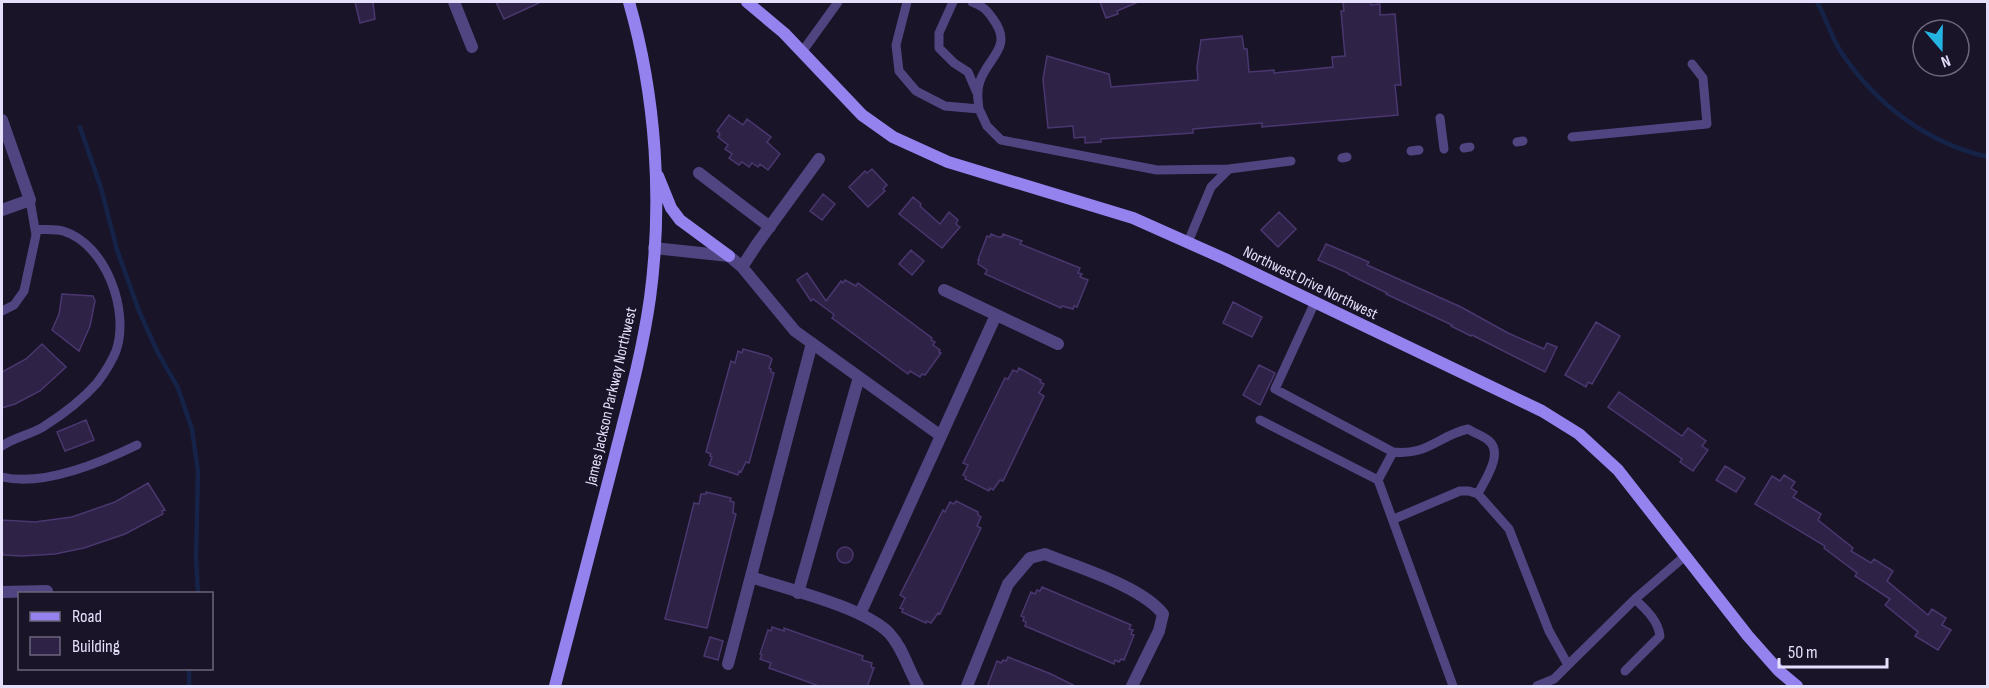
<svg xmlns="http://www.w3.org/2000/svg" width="1989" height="688" font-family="'Sofia Sans Condensed',sans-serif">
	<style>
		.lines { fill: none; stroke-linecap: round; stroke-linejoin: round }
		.stream { stroke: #162349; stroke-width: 4.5 }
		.building { fill: #2e2246; stroke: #4a376f; stroke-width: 1.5 }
		.lane { stroke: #504580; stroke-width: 9 }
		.street { stroke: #504580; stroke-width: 12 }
		.secondary { stroke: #9482ee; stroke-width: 12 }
		.labels { text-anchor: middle; stroke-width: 4.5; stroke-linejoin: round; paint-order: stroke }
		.street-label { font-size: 16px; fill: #e6dffb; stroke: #1a1428 }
	</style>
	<rect width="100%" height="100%" fill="#1a1428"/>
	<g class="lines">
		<path class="stream" d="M1817 2C1826 18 1831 36 1841 52 1875 103 1926 143 1988 157
			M80 127 101 188 117 250 139 311 157 351 178 388 192 429 198 472 196 558 198 594
			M189 668V686"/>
	</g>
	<path class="building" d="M355 2H373L375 19 360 23Z
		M496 2H541L504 19Z
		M1100 2H1138L1117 11 1118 14 1106 18Z
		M1343 2H1371V5L1380 4V15L1395 14 1401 85H1395L1398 115 1262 127V123L1193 129V133L1101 139V142L1085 143V137L1074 138 1073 126 1048 128 1043 79 1047 56 1109 74 1111 87 1198 80 1197 67 1201 40 1242 36 1244 49H1247L1249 72 1274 70V73L1333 67 1332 57 1345 56 1341 11H1344Z
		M729 115 743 125 747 119 771 137 767 142 780 154 768 170 760 164 758 167 752 163 749 167 742 162 739 165 729 158 732 154 725 149 728 145 718 137 720 134 717 131Z
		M872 169 887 185 883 189 885 191 868 207 849 187 865 171 867 173Z
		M823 194 835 204 822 220 810 211Z
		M913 197 921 204 920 206 940 224 949 212 958 220 956 224 960 227 942 248 899 214Z
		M1279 212 1296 229 1278 247 1261 230Z
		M991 234 998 237H1002L1003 234 1022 241 1020 244 1080 268 1078 273 1082 274 1080 277 1088 280 1077 307 1074 306 1073 309 1062 306 1061 308 985 274 987 270 978 264 979 260H978L987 236 990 237Z
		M1326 244 1369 262 1367 265 1461 307 1508 333 1544 349 1547 343 1557 347 1545 372 1472 335 1471 336 1451 326 1452 325 1386 294 1387 293 1348 274V273L1318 260Z
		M911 250 924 261 912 275 899 264Z
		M807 273 826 301 841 281 843 283 845 280 856 286 858 283 932 338 931 340 935 342 933 345 940 350 939 352 941 353 925 375 922 374 920 377 910 371 908 374 832 318 834 315 832 313 813 299 811 301 797 280Z
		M62 294 93 296 95 301 90 326 79 351 52 330 59 314Z
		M1233 302 1262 317 1252 337 1223 323Z
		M1596 322 1620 336 1592 384 1588 382 1586 387 1565 375Z
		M42 344 66 367 40 391 15 404 2 408V372L26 359Z
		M743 349 768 356 772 359 769 368 771 369V372L774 373 749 463 746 462 741 472 739 471 738 475 709 465 712 457 710 456 711 454 706 452 731 361 735 363 738 351 742 353Z
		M1259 365 1275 373 1260 405 1243 395Z
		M1019 368 1041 380 1040 382 1044 384 1039 393 1044 396 1003 481 1000 480 993 490 990 488 989 491 965 479 966 477 963 475 968 465 963 463 1005 378 1008 379 1013 370 1017 372Z
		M1619 392 1682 436 1688 428 1706 441 1702 446 1708 450 1693 471 1680 462 1682 459 1608 407Z
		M86 420 94 440 65 451 57 432Z
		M1725 466 1745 478 1736 492 1716 480Z
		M1784 475 1795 482 1791 488 1797 492 1793 497 1821 514 1818 520 1853 548 1851 551 1871 563 1874 559 1893 571 1887 581 1928 615 1932 609 1946 618 1942 625 1951 630 1938 650 1915 636 1918 632 1885 605 1890 599 1855 576 1857 573 1824 548 1825 546 1755 504 1772 476 1780 481Z
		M148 483 165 510 162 511 163 514 125 534 84 548 55 554 22 556 4 555 2 552V520L35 522 72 517 115 502Z
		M706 492 731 498 730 501 734 502 733 513 736 514 707 628 665 619 694 503 699 504 701 494H706Z
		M956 501 978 512V515L981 517 977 526 981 528 940 614 938 613 931 623 927 621 926 623 902 612 903 609 900 608 905 598 900 595 943 510 945 512 950 502 954 504Z
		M837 555a8 8 0 1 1 16 0a8 8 0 1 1-16 0Z
		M1042 587 1131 625 1129 629 1133 630 1131 634 1134 635 1124 660 1121 659 1119 662 1115 660 1114 664 1025 626 1026 622 1023 621 1024 617 1021 616 1031 592 1035 594 1037 590 1040 591Z
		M772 627 784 631V628L863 656 862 660 872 663 871 667 874 668 867 687H822L769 668 771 663 760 659 762 655 760 654 768 630 771 631Z
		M710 637 723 641 718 660 704 656Z
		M1008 657 1051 674 1077 687H987L997 661 1001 663 1003 660 1006 661Z"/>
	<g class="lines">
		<path class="lane" d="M907 2 896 45 899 71 916 91 945 106 979 109 987 126 1001 140 1157 170 1229 169
			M953 2 939 33V48L954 63 968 72 977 93
			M972 2C983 6 987 10 993 19 1014 47 988 57 980 81 976 91 978 100 979 109
			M802 52 838 2
			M1440 118 1444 149
			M1572 137 1707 124 1703 78 1692 64
			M1517 142 1523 141
			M1464 148 1470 147
			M1411 151 1419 150
			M1342 158 1347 157
			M1188 242 1211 187 1229 169 1291 161
			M2 311 14 305 24 291 36 235 30 200
			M1260 420 1378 480 1393 452 1275 389 1315 302
			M2 446C14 437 30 435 43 427 62 415 82 400 97 383 103 375 112 361 116 351 130 311 106 244 63 231 55 229 44 230 35 229
			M1393 452C1427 456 1438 436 1468 429 1474 433 1484 436 1489 441 1504 454 1484 481 1478 494
			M2 477C43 487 100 463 137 445
			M1378 480 1453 686
			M1394 519 1460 491H1469L1478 494 1509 529 1549 631 1568 665 1635 599 1685 556
			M1625 671 1660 636C1658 620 1646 610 1635 599
			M1537 686 1554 679 1568 665"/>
		<path class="street" d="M454 2 472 47
			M2 120 30 200 2 210
			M699 173 770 227
			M654 248 729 256 742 267 795 331 941 436
			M742 267 757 244 819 159
			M944 290 1058 344
			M751 577C787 589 863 607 889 633 903 648 908 669 918 686
			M2 592 47 591
			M798 593 859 377
			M860 614 996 315
			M728 664 812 343
			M967 686 1008 584 1030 558 1045 554C1079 568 1141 586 1163 614L1159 631 1132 686"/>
		<path class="secondary" d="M747 2 784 33 862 115 893 137 948 162 1133 218 1225 259 1542 411 1579 434 1618 470 1748 636 1779 671 1797 686
			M658 176 671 208 680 220 729 256
			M555 686C574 613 593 540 612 467 626 411 642 355 650 298 663 201 656 96 629 2"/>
	</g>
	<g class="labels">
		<g class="street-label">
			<text transform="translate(1311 282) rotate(26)" y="6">Northwest Drive Northwest</text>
			<text transform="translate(610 396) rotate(-77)" y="6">James Jackson Parkway Northwest</text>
		</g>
	</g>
	<rect width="1989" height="688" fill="none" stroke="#e6dffb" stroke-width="6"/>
	<rect x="18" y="592" width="195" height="78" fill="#1a1428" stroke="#6c657c" stroke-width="1.5"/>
	<rect x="30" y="612" width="30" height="9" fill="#9482ee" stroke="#6c657c" stroke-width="1.5"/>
	<text x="72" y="622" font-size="18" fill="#e6dffb">Road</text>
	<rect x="30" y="637" width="30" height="18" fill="#2e2246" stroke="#6c657c" stroke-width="1.5"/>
	<text x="72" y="652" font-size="18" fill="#e6dffb">Building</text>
	<g transform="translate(1941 48) rotate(160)"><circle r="28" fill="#1a1428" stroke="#6c657c" stroke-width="1.5"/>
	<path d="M0-4.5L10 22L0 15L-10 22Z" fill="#24b4e2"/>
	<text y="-9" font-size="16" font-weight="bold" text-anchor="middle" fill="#e6dffb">N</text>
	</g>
	<path d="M1779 658v9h108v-9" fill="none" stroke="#e6dffb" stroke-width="3"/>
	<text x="1788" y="658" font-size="18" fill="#e6dffb" stroke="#1a1428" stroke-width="4.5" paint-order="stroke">50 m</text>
</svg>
